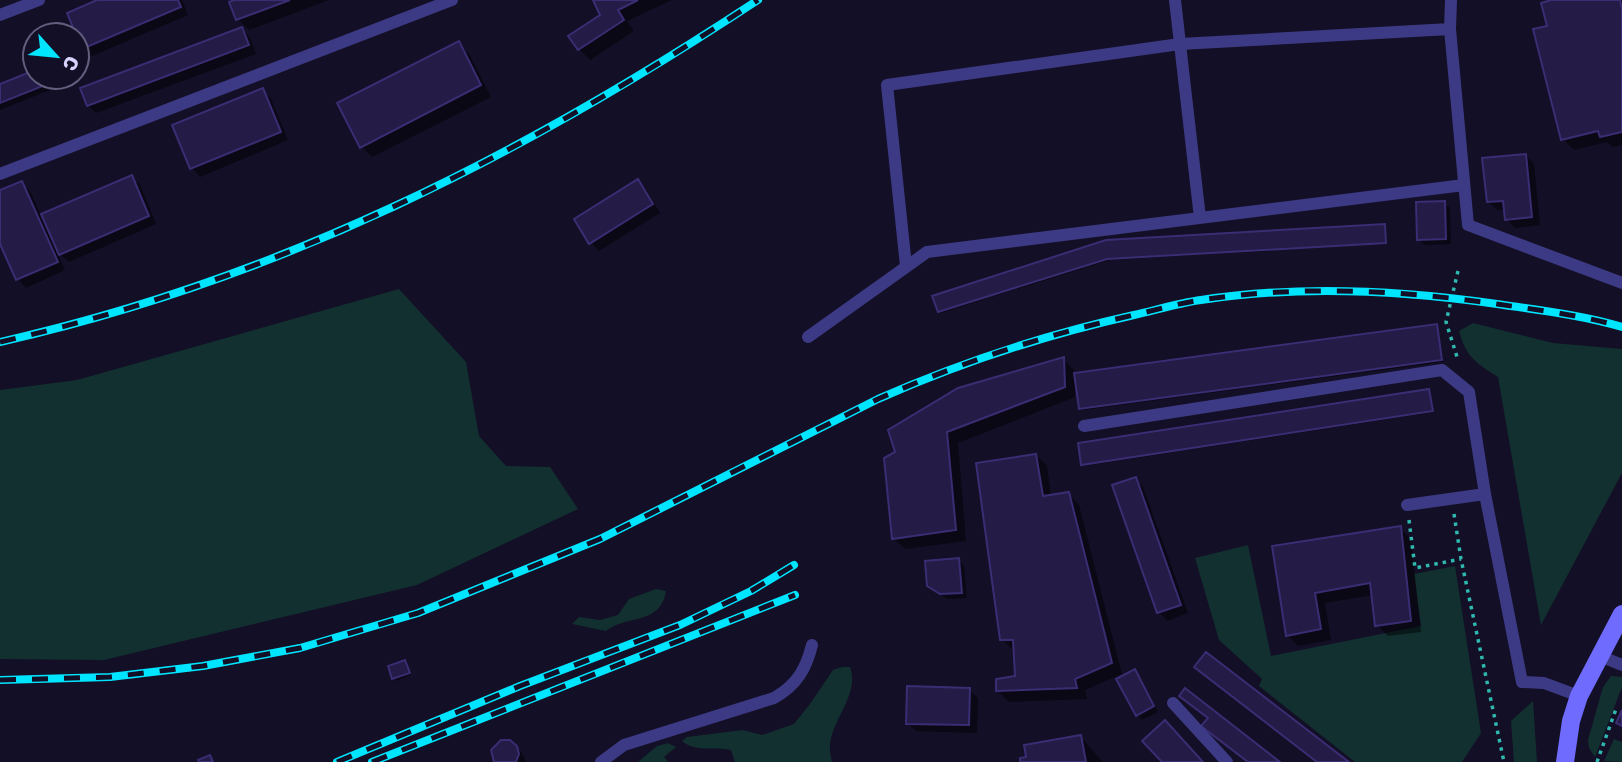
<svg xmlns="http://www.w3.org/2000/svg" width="1622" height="762" font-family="Rubik,sans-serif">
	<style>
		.green { fill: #12302f }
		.shadow { fill: #0007 }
		.building { fill: #241b47; stroke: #3b2d73; stroke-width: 2 }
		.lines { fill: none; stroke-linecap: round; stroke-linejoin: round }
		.path { stroke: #2fb8b0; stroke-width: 3.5; stroke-dasharray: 3.5 5; stroke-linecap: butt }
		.lane { stroke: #3d3a85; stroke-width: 12 }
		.secondary { stroke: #6f6bff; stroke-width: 18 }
		.rail-casing { stroke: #00e5ff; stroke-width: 8 }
		.rail { stroke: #130f26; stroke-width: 5; stroke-dasharray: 16; stroke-linecap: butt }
	</style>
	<rect width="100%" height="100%" fill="#130f26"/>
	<path class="green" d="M399 289 466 362 479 436 506 466 550 467 578 509 417 585 104 660 0 659V390L77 380Z
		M1473 323 1553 343 1622 349V473L1541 625 1498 377C1476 363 1466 357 1459 331Z
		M1248 545 1271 656 1421 626 1414 574 1455 566 1481 733 1462 762H1355L1259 686 1262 679 1219 640 1195 558Z
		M656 589 666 591C660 626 628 614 606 631L572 624 579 617 600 620 618 615 629 599Z
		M842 667H850C860 694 832 719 830 745 829 750 831 757 832 762H735L731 750C714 746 696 753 682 741L687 737 743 730 762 735 794 724 810 704 833 670Z
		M1611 676 1622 677V687L1595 757 1589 748 1588 740 1603 687Z
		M1533 701 1537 762H1514L1511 721Z
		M1614 739 1622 742V762L1604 761Z
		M668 743 676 747 664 757 668 762H638L657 746Z"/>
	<path class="shadow" d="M101 0H182L188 15 92 56 84 48Z
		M239 0H329L249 30 238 19 232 3Z
		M595 0H672L627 21 634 31 590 60 579 49 602 15Z
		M1559 0H1622V145L1612 147 1607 142 1574 150 1563 139 1549 27Z
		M242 29 250 38 256 54 96 113 88 105Z
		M458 43 469 54 491 97 372 157 361 146Z
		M35 72V77H74L75 80 0 110V86Z
		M262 90 271 99 288 140 200 177 192 168Z
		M1526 155 1534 164 1540 225 1515 228 1507 219 1506 209 1497 210 1488 202Z
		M132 177 140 185 156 224 69 262 56 250 65 270 26 288 18 279 0 240V192L21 183 30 191 41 216Z
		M638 181 646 189 660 213 599 251 591 243Z
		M1444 203 1450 208 1451 244 1424 245 1419 239Z
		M1384 226 1386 228 1387 244 1110 260 941 313 939 311 1107 242Z
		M1436 326 1438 328 1443 362 1083 410 1077 386 1075 387V397L958 443 966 541 905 549 894 539 886 459 1063 359 1074 370V375Z
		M1429 391 1434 412 1085 466 1083 464Z
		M1036 455 1047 466 1051 496 1068 494 1079 505 1122 674 1085 690 1087 699 1009 702 998 691 1017 678 1015 650H1013L1002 639Z
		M1135 479 1143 487 1188 613 1167 621 1159 612Z
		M1400 528 1411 539 1421 632 1388 636 1377 625 1373 595 1325 603 1331 640 1298 646 1287 635 1274 548Z
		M959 560 964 566 967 598 947 599 928 586Z
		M405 662 411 675 396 681 390 667Z
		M1135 671 1140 677 1158 712 1142 720 1137 715Z
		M969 690 978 698 977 733 916 731 908 723Z
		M1081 737 1103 762H1022Z
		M513 744 522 753 526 762H497Z"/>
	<path class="building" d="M97 0H178L181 7 82 49 67 13Z
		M234 0H290L236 20 229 2Z
		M593 0H638L618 10 624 20 578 50 568 36 600 15Z
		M1551 0H1620L1622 9V132L1600 137 1598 131 1561 140 1533 29 1547 26 1541 3Z
		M242 27 249 45 87 106 80 88Z
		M459 41 481 85 360 148 337 103Z
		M35 70V77H65L0 103V84Z
		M263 88 281 132 190 169 172 125Z
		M1526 154 1532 217 1505 220 1503 201 1487 202 1482 158Z
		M132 175 149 216 59 255 41 214Z
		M638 179 653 204 589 244 574 219Z
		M22 181 58 262 16 280 0 244V190Z
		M1445 201 1446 239 1417 240 1416 202Z
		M1385 224 1386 243 1107 259 938 312 932 296 1106 240Z
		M1437 324 1442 360 1079 409 1074 373Z
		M1064 357 1065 387 947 432 956 530 892 539 884 458 895 452 888 430 958 388Z
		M1429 389 1433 411 1081 465 1078 443Z
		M1036 454 1043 496 1069 492 1112 663 1075 679 1077 688 996 691V679L1015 676 1013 640H1000L976 463Z
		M1136 477 1181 605 1157 613 1112 485Z
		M1401 526 1411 621 1375 626 1370 583 1315 593 1321 629 1286 636 1272 546Z
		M959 558 962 593 940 594 927 586 925 561Z
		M1206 652 1349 762H1317L1194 667Z
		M405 660 410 673 392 679 388 666Z
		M1135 669 1154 706 1136 716 1116 679Z
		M907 686 970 688 969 725 906 724Z
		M1185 688 1280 762H1248L1201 726 1208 718 1179 696Z
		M1622 710V726L1616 723Z
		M1165 720 1203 762H1162L1142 741Z
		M1081 735 1086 762H1020V758L1026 757 1024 745Z
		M501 740H510L517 746 519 754 516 762H494L491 750Z
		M210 755 213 762H199L198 760Z"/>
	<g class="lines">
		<path class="path" d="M1458 271 1446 322 1458 360
			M1454 514 1461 559 1504 762
			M1409 520 1415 568 1461 559
			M1597 762 1616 709"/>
		<path class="lane" d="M1451 0 1450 29 1468 225 1622 283
			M0 15 39 0
			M0 174 452 0
			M1200 218 1180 44 1450 29
			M906 266 887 85 1180 44 1175 0
			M808 337 927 252 1464 185
			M1084 426 1442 370 1469 392 1485 494 1522 682 1544 683 1579 696
			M1407 505 1485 494
			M1600 656 1622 665
			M1173 703 1227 762
			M601 762 624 745 774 698C797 685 806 669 812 645"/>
		<path class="secondary" d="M1565 762 1571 721 1579 696 1622 614"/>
		<g class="rail-casing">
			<path id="rail" d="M0 342C279 279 520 157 758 0
				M0 680 110 677 203 666 300 648 418 613 600 539 878 399C962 362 1044 335 1134 315 1156 310 1179 303 1201 300 1299 285 1399 290 1497 304 1538 310 1582 315 1622 327
				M337 762 520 686 680 625 751 591 794 565
				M372 762 795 595"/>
		</g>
		<use href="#rail" class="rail"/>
	</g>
	<g transform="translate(56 56) rotate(117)"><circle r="33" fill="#130f26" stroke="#625e7d" stroke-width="2"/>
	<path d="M0-5L12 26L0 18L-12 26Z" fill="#00e5ff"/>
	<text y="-10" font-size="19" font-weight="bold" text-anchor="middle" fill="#d9d4ff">С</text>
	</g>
</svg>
